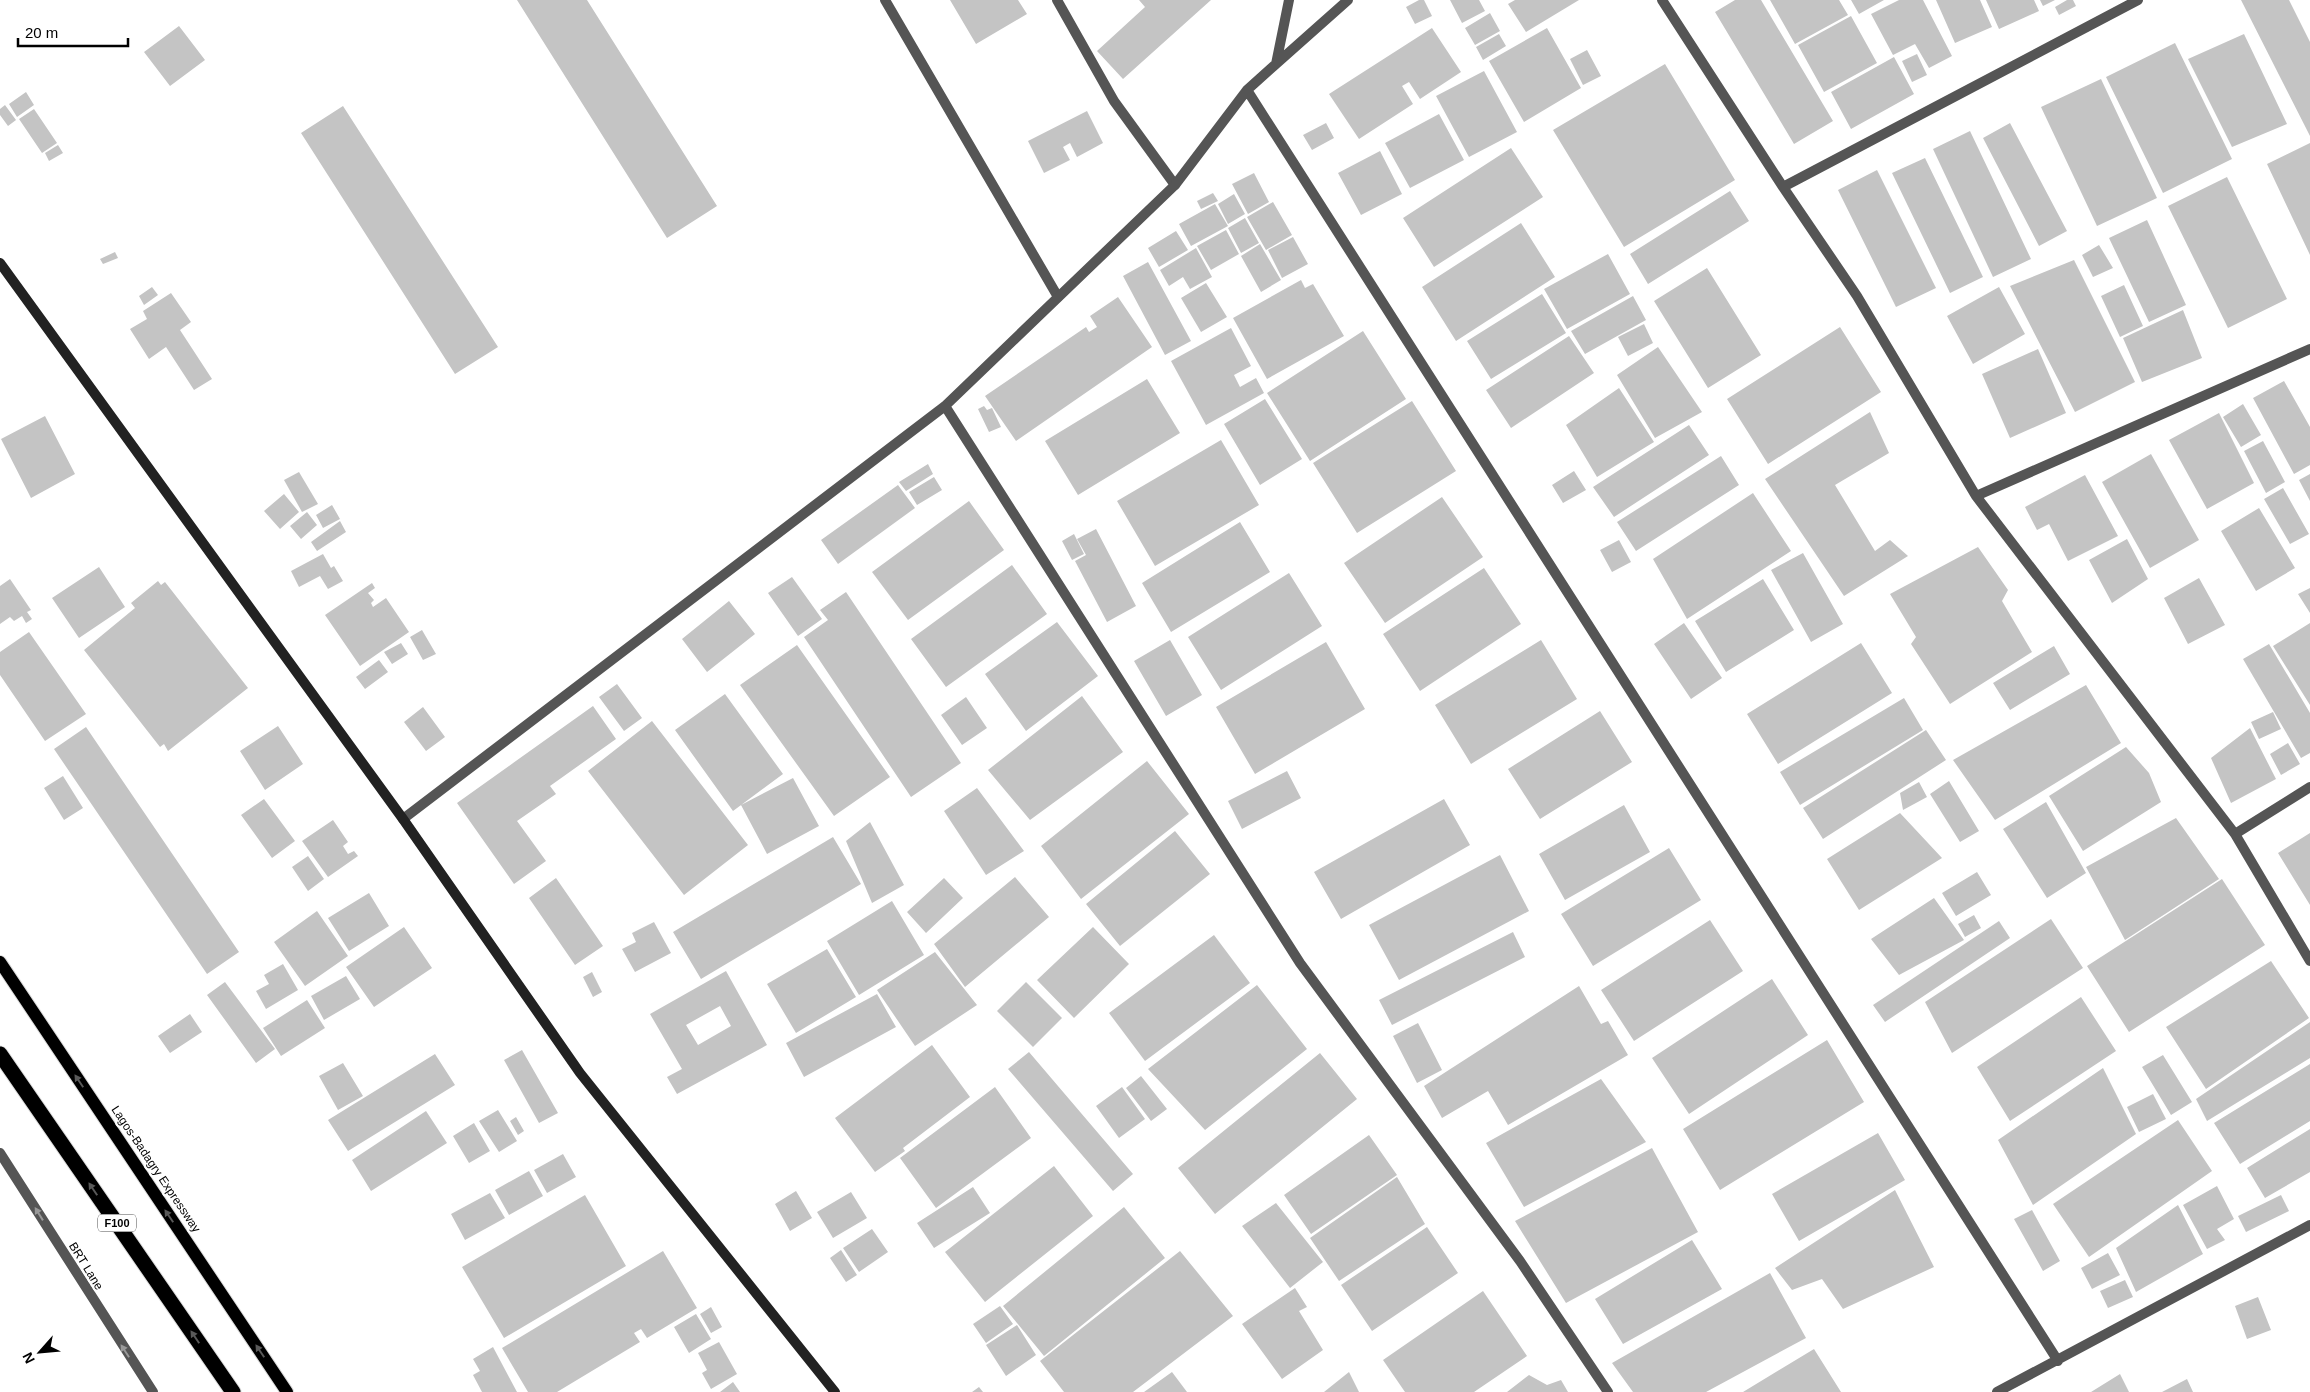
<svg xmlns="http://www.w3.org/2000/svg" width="2310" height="1392" font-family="Helvetica,sans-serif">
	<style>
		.building { fill: #c4c4c4; fill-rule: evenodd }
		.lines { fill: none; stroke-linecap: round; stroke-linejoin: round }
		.primary-casing { stroke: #dbdbdb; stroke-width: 14 }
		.motorway-casing { stroke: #dbdbdb; stroke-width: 17 }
		.service { stroke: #555; stroke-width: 10 }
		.minor { stroke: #555; stroke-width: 10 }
		.secondary { stroke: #222; stroke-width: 10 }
		.primary { stroke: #000; stroke-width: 12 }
		.motorway { stroke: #000; stroke-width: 15 }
		.oneway { fill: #595959 }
		.oneway2 { fill: #999 }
		.labels { text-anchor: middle; stroke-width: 4.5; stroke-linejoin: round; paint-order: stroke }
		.shield { fill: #fff; stroke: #4c4c4c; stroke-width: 1 }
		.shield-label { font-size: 11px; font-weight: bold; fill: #000 }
		.street-label { font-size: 12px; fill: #000; stroke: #fff }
	</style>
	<rect width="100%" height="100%" fill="#fff"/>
	<path class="building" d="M517 0H587L717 206 667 238Z
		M950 0H1018L1027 14 976 44Z
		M1139 0H1211L1123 79 1097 51 1145 7Z
		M1419 0H1424L1432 16 1415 24 1406 7Z
		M1450 0H1479L1485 11 1462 23Z
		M1515 0H1579L1526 32 1508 4Z
		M1735 0H1761L1833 121 1794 144 1715 12Z
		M1770 0H1839L1848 15 1795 44Z
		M1851 0H1884L1859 14Z
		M1899 0H1923L1952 56 1929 68 1915 44 1893 55 1871 14Z
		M1936 0H1980L1992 27 1955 43Z
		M1986 0H2034L2039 11 1999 29Z
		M2040 0H2055L2043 6Z
		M2067 0H2073L2076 6 2059 15 2055 7Z
		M2241 0H2289L2310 42V136Z
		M1490 13 1500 31 1475 45 1465 28Z
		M1851 16 1877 63 1824 92 1798 45Z
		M179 26 205 60 170 86 144 52Z
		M1432 28 1461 72 1420 99 1409 82 1402 86 1413 104 1359 139 1329 94Z
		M1547 28 1581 88 1524 122 1489 61Z
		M1499 34 1506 46 1483 60 1476 47Z
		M2244 34 2287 124 2232 147 2188 59Z
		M2175 43 2232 159 2163 193 2106 77Z
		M1587 50 1601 76 1583 85 1570 59Z
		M1917 54 1927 75 1912 82 1902 61Z
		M1894 57 1914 94 1851 129 1831 92Z
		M1665 64 1735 180 1624 247 1553 130Z
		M1484 71 1517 132 1469 157 1436 96Z
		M2101 79 2157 198 2097 226 2041 107Z
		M26 92 34 105 17 117 9 104Z
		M5 105 16 120 8 126 0 115V109Z
		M343 106 498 347 455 374 301 133Z
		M34 109 57 143 42 153 19 119Z
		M1087 111 1103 143 1077 157 1070 143 1063 147 1070 160 1044 173 1028 141Z
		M1439 114 1464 160 1410 188 1385 143Z
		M1326 123 1334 138 1312 150 1303 135Z
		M2010 123 2067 231 2039 246 1983 138Z
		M1970 131 2031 259 1993 277 1933 149Z
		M2310 143V255L2267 164Z
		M58 145 63 153 49 161 45 153Z
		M1511 148 1543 197 1434 267 1403 218Z
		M1380 151 1402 194 1361 215 1338 173Z
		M1925 158 1983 277 1950 293 1892 173Z
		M1877 170 1936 288 1896 307 1838 190Z
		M1254 173 1269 202 1248 214 1232 184Z
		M2227 177 2287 299 2228 328 2168 206Z
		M1730 191 1749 221 1648 284 1630 254Z
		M1213 193 1218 201 1201 209 1197 201Z
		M1234 194 1245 214 1228 224 1218 204Z
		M1273 202 1292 235 1266 250 1247 217Z
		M1215 204 1228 226 1191 246 1179 224Z
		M1245 218 1259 243 1241 253 1228 228Z
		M2147 220 2186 305 2149 322 2109 238Z
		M1521 223 1555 277 1456 341 1422 287Z
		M1226 230 1239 254 1211 270 1197 246Z
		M1176 231 1188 250 1159 267 1148 248Z
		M1293 237 1308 264 1282 278 1268 250Z
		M1260 244 1281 280 1261 292 1241 256Z
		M2099 245 2113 268 2093 277 2082 255Z
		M1196 248 1212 277 1190 289 1183 277 1169 286 1160 270Z
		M115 252 118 258 103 264 100 259Z
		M1608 254 1630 294 1567 329 1544 289Z
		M2074 260 2135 382 2075 412 2010 286Z
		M1148 262 1191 341 1165 355 1123 276Z
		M1707 268 1761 355 1708 388 1654 301Z
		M1301 280 1305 288 1313 284 1344 336 1267 379 1233 318Z
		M1206 283 1227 317 1201 332 1181 298Z
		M2124 285 2143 326 2120 337 2101 296Z
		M152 287 158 295 144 305 139 296Z
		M1999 287 2025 334 1973 364 1947 316Z
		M171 293 191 322 180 330 212 379 194 390 166 347 149 359 130 329 147 319 143 311Z
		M1542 294 1566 333 1491 379 1467 341Z
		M1633 296 1646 320 1585 354 1571 331Z
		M1118 297 1152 347 1016 441 985 396 1086 327 1089 332 1097 327 1090 316Z
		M2183 310 2202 358 2142 382 2123 338Z
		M1644 324 1653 343 1628 356 1618 337Z
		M1840 327 1881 392 1768 464 1727 399Z
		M1231 328 1251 366 1234 375 1240 387 1256 378 1264 393 1206 425 1171 361Z
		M1363 331 1406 399 1310 461 1267 393Z
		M1569 336 1594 373 1511 428 1486 390Z
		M1658 347 1702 412 1655 438 1617 375Z
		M2038 349 2066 413 2010 438 1982 374Z
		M1147 379 1180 433 1078 495 1045 441Z
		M2284 381 2310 427V465L2294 474 2253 398Z
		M1619 388 1654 442 1597 477 1566 425Z
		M1265 399 1302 459 1260 485 1224 424Z
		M1412 401 1456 471 1357 533 1313 463Z
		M2243 404 2261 435 2241 447 2223 417Z
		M984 406 987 410 992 408 1001 427 989 432 978 409Z
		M1870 412 1889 453 1835 485 1875 551 1890 540 1908 556 1844 596 1765 479Z
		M2219 413 2254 483 2207 509 2169 440Z
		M45 416 75 474 31 498 1 439Z
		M1689 425 1709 455 1614 517 1593 487Z
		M1221 440 1259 505 1155 566 1117 501Z
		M2263 441 2285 482 2266 493 2244 451Z
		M2151 454 2199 540 2150 568 2102 482Z
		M1721 456 1739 485 1636 551 1617 522Z
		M928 464 933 474 906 491 899 482Z
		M1574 471 1586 490 1563 503 1552 485Z
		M299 472 318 504 302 512 284 480Z
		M2310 474V501L2299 480Z
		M2085 475 2118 536 2068 561 2049 524 2037 530 2025 507Z
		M934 477 942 490 917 505 909 492Z
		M898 485 915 508 838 564 821 540Z
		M2283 488 2309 534 2290 544 2264 499Z
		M1753 493 1791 551 1687 619 1653 559Z
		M284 494 299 512 280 529 264 511Z
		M1442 497 1483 557 1385 623 1344 563Z
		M969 501 1004 550 908 620 872 572Z
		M332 505 340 519 323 528 316 515Z
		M2259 508 2295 568 2256 591 2221 531Z
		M307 512 317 525 301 539 290 526Z
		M340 521 346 532 317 551 311 542Z
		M1240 522 1270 572 1171 632 1142 583Z
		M1096 529 1136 606 1107 622 1075 561 1086 555 1077 539Z
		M1074 534 1084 554 1072 560 1062 541Z
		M2127 539 2148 579 2112 603 2089 560Z
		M1619 540 1631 562 1612 572 1600 550Z
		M1978 547 2008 590 2002 601 2032 652 1950 704 1911 644 1916 637 1890 594Z
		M1803 553 1843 624 1811 642 1771 570Z
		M323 554 331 568 334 566 343 581 328 589 320 576 299 587 291 571Z
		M1012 565 1047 614 946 687 911 639Z
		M99 567 125 607 79 638 52 598Z
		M1484 568 1521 624 1420 691 1383 634Z
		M1289 573 1322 626 1221 690 1188 637Z
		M792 577 822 619 798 636 768 593Z
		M2199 578 2225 625 2188 644 2164 598Z
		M10 579 31 610 27 612 32 619 26 623 22 616 14 621 10 617 0 624V586Z
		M1763 579 1794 630 1726 672 1695 621Z
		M158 581 161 585 165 582 248 688 168 751 164 744 160 747 84 650 135 608 131 603Z
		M372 583 375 588 368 593 374 600 371 603 373 607 386 598 409 632 360 666 325 615Z
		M2310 588V613L2298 594Z
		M846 592 961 763 911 797 804 637 828 620 820 610Z
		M729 601 755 634 707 672 682 639Z
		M1057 622 1098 676 1026 731 985 674Z
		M1684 623 1722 678 1691 699 1654 644Z
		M2310 623V705L2273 646Z
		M422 630 436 654 423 660 410 637Z
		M29 632 86 714 45 741 0 675V652Z
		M1170 640 1202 695 1166 716 1134 661Z
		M1541 640 1577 699 1471 764 1435 705Z
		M1326 642 1365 709 1255 774 1216 707Z
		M401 643 408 654 392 664 384 652Z
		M1861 643 1892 693 1778 764 1747 714Z
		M2269 644 2310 713V753L2301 758 2243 659Z
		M797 645 890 777 834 816 740 685Z
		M2054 646 2070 674 2010 710 1993 683Z
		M379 660 388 672 365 689 356 677Z
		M617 684 642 718 624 731 599 697Z
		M2086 685 2121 743 1995 820 1953 760Z
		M725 694 783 774 733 811 675 730Z
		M1082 696 1123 752 1030 820 988 770Z
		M966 697 987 728 962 745 941 715Z
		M1904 698 1923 730 1800 805 1780 772Z
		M593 706 616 739 550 786 556 794 517 821 546 861 514 884 457 803Z
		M423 707 445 737 426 751 404 722Z
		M1600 711 1632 762 1540 819 1508 769Z
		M2273 712 2281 729 2259 739 2251 722Z
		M652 721 748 845 684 895 588 771Z
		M278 726 303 764 265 790 240 751Z
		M86 727 239 952 207 974 54 749Z
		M2250 728 2276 779 2231 803 2211 758Z
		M1926 730 1946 760 1823 839 1803 808Z
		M2288 743 2300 764 2281 775 2270 754Z
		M2126 747 2149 773 2161 802 2083 851 2049 796Z
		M1147 761 1189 814 1081 899 1041 846Z
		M1287 771 1301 798 1242 829 1228 801Z
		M63 776 83 808 64 820 44 788Z
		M793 778 819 826 767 854 741 805Z
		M1949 781 1979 831 1960 842 1930 794Z
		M1919 782 1927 797 1903 810 1900 793Z
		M977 788 1024 851 986 875 944 811Z
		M264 799 295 841 272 858 241 815Z
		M1444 799 1470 845 1341 919 1314 872Z
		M2046 802 2086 873 2047 898 2003 829Z
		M1624 805 1650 852 1565 900 1539 854Z
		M1900 813 1942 858 1859 910 1827 859Z
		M2176 818 2219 879 2125 940 2086 867Z
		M333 820 348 842 343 846 348 854 354 851 358 856 328 877 302 841Z
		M870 822 904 885 872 903 846 841Z
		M1175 831 1210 874 1120 946 1086 904Z
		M2310 833V905L2278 853Z
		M833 837 861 884 701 979 673 932Z
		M1669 848 1701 900 1593 966 1561 914Z
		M1500 855 1529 911 1399 980 1369 925Z
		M308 856 324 879 308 891 292 867Z
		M1977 872 1991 895 1956 916 1942 893Z
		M1015 877 1049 917 965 987 934 944Z
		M556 878 603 946 575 965 529 898Z
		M944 878 963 898 926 933 907 912Z
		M2222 879 2265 945 2129 1032 2087 966Z
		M369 893 389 926 349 951 328 918Z
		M1934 898 1964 940 1899 975 1871 939Z
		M892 901 924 955 859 995 827 941Z
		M317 911 348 956 305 986 274 942Z
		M1974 915 1981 928 1965 937 1958 924Z
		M2051 919 2083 968 1952 1053 1925 1002Z
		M1710 920 1743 971 1634 1041 1601 990Z
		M1999 921 2010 938 1885 1022 1873 1005Z
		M654 922 671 953 635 972 622 949 636 942 632 933Z
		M404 927 432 968 374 1007 346 967Z
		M1093 927 1129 964 1074 1018 1037 980Z
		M1513 932 1525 957 1392 1025 1379 1000Z
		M1214 935 1250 983 1145 1061 1109 1013Z
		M827 949 856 997 796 1033 767 984Z
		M935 952 977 1005 915 1046 877 990Z
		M2271 961 2309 1018 2206 1089 2166 1027Z
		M283 964 298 990 266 1009 256 991 269 984 264 975Z
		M726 971 767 1045 677 1094 667 1077 682 1069 650 1014ZM720 1006 731 1026 698 1045 686 1025Z
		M592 972 602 992 593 997 583 977Z
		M346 976 360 999 324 1020 311 996Z
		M1772 979 1808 1035 1689 1114 1652 1058Z
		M225 982 275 1049 256 1063 207 995Z
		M1026 982 1062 1018 1033 1047 997 1011Z
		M1257 985 1307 1049 1205 1130 1148 1069Z
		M1579 986 1601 1024 1608 1021 1628 1055 1508 1125 1488 1091 1442 1118 1424 1086Z
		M877 994 896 1027 804 1077 786 1043Z
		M2081 997 2116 1051 2010 1121 1977 1067Z
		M307 1000 325 1028 281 1056 263 1028Z
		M190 1014 202 1032 170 1053 158 1036Z
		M2310 1022V1058L2207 1121 2196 1099Z
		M1418 1023 1442 1070 1417 1083 1393 1036Z
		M1827 1040 1864 1102 1720 1190 1683 1129Z
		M932 1045 970 1097 903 1148 905 1151 875 1172 835 1118Z
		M522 1050 558 1113 539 1123 504 1060Z
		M1029 1052 1133 1174 1113 1191 1008 1069Z
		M1320 1053 1357 1099 1215 1214 1178 1168Z
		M435 1054 455 1085 348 1151 328 1120Z
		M2163 1055 2192 1102 2171 1115 2142 1067Z
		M343 1063 363 1096 338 1110 319 1076Z
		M2310 1064V1121L2240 1164 2214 1123Z
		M2103 1068 2136 1134 2033 1205 1998 1140Z
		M1141 1076 1167 1109 1151 1121 1126 1088Z
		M1601 1079 1646 1142 1524 1207 1486 1143Z
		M995 1087 1031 1138 936 1208 900 1158Z
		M1122 1087 1145 1119 1119 1138 1096 1106Z
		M2153 1094 2166 1119 2139 1132 2127 1107Z
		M498 1110 517 1141 499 1152 479 1121Z
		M426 1111 447 1143 371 1191 352 1160Z
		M516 1117 524 1131 518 1135 510 1121Z
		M2178 1120 2212 1171 2089 1257 2053 1204Z
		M474 1123 490 1151 469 1163 453 1136Z
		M2310 1129V1172L2265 1198 2247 1168Z
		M1878 1133 1905 1180 1799 1241 1772 1194Z
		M1369 1135 1397 1175 1311 1234 1284 1195Z
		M1652 1148 1698 1232 1566 1303 1515 1221Z
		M563 1154 576 1177 547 1193 534 1170Z
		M1054 1166 1093 1216 985 1302 945 1252Z
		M529 1171 543 1196 509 1215 495 1190Z
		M1397 1177 1425 1224 1339 1281 1310 1238Z
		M2217 1186 2234 1219 2217 1229 2225 1240 2207 1249 2183 1205Z
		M973 1187 990 1213 934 1248 917 1223Z
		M1895 1190 1934 1267 1843 1309 1822 1279 1792 1290 1775 1268Z
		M796 1191 812 1218 790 1231 775 1204Z
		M851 1192 867 1218 833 1238 817 1212Z
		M490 1193 505 1218 465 1240 451 1214Z
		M585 1195 626 1266 504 1338 462 1267Z
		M2281 1195 2289 1211 2246 1232 2238 1216Z
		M1276 1203 1323 1262 1290 1288 1242 1226Z
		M2178 1205 2203 1254 2136 1292 2116 1248Z
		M1124 1207 1165 1258 1044 1356 1003 1306Z
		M2032 1210 2060 1261 2043 1271 2014 1219Z
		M1427 1227 1458 1273 1372 1331 1341 1285Z
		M872 1229 888 1252 859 1272 843 1248Z
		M1692 1240 1722 1289 1623 1344 1595 1299Z
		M841 1250 857 1275 846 1282 830 1258Z
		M663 1251 697 1308 647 1338 641 1329 634 1333 640 1342 557 1392H528L502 1348Z
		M1180 1251 1233 1316 1133 1392H1064L1040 1361Z
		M2108 1253 2120 1275 2092 1289 2081 1268Z
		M1770 1273 1806 1338 1706 1392H1633L1612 1363Z
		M2125 1280 2133 1297 2108 1308 2100 1291Z
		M1295 1288 1307 1307 1299 1311 1323 1350 1282 1379 1242 1324Z
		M1483 1291 1527 1356 1474 1392H1405L1383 1360Z
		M2258 1297 2271 1330 2247 1339 2235 1306Z
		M1000 1306 1013 1324 986 1343 973 1324Z
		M711 1307 722 1327 711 1333 700 1314Z
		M696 1314 711 1339 689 1353 674 1327Z
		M1017 1325 1036 1355 1006 1376 986 1345Z
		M719 1342 737 1374 711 1389 702 1373 707 1370 698 1353Z
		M493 1347 517 1392H482L473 1375 480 1371 473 1359Z
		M1814 1349 1841 1392H1743Z
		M1172 1372 1187 1392H1144Z
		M1349 1372 1359 1392H1324Z
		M2120 1374 2129 1392H2091Z
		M1529 1375 1547 1385 1561 1380 1568 1392H1507Z
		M2187 1379 2193 1392H2162Z
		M733 1382 740 1392H720Z
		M979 1387 983 1392H972Z"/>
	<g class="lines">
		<g class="primary-casing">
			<path id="primary" d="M0 962 287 1392"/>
		</g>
		<g class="motorway-casing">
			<path id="motorway" d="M0 1054 233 1392"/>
		</g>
		<path class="service" d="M885 0 1058 297
			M1057 0 1114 101 1175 185
			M0 1153 153 1392"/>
		<path class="minor" d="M1662 0 1783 187 1857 296 1976 496 2235 834 2310 961
			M1276 64 1348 0
			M1247 90 2058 1361
			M1783 187 2138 0
			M945 406 1300 963 1520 1261 1608 1392
			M1976 496 2310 349
			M403 819 945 406 1175 185 1247 90 1276 64 1289 0
			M2235 834 2310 787
			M1997 1392 2310 1225"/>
		<path class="secondary" d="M0 263 403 819 580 1073 835 1392"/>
		<use href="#primary" class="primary"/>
		<use href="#motorway" class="motorway"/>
	</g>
	<defs><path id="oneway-solid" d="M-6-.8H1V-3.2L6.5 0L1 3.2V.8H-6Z" transform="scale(1.25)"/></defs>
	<g class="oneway">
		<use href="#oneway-solid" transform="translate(79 1081) rotate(-124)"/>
		<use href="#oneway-solid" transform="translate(93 1189) rotate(-124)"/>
		<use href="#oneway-solid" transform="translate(169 1216) rotate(-124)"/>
		<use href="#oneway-solid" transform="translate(195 1337) rotate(-124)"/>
		<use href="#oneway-solid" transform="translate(260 1351) rotate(-124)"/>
	</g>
	<g class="oneway2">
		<use href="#oneway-solid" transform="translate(39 1214) rotate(-122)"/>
		<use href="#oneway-solid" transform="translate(125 1351) rotate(-123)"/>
	</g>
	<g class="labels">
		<rect class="shield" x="98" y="1214.5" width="38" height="17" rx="4"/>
		<g class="shield-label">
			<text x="117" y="1227">F100</text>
		</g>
		<g class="street-label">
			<text transform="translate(156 1169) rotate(56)" y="4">Lagos-Badagry Expressway</text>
			<text transform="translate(86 1266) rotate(58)" y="4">BRT Lane</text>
		</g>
	</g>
	<g transform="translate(40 1352) rotate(243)" stroke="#ffffff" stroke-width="4" paint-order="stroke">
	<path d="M0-4L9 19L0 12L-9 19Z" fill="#000000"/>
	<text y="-8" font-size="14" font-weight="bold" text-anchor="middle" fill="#000000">N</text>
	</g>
	<path d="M18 38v8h110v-8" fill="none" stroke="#000000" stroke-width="2.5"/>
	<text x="25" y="38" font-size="15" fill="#000000" stroke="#ffffff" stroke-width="4" paint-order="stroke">20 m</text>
</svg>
